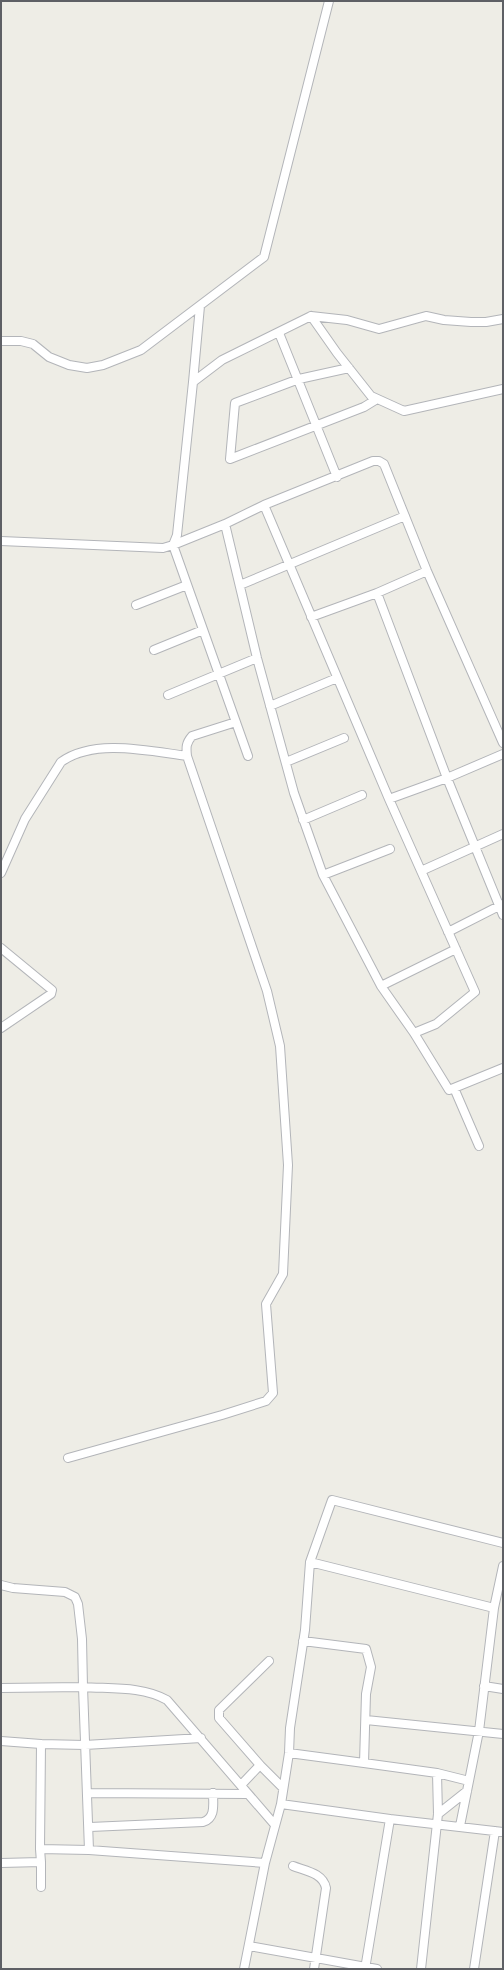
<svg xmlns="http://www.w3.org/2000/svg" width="504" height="1970" font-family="'DejaVu Sans',sans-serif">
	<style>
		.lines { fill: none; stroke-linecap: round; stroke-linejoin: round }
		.minor-casing { stroke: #b3b5b9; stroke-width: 10 }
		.minor { stroke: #fff; stroke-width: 8 }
	</style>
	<rect width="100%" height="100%" fill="#eeede6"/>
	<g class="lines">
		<g class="minor-casing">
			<path id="minor" d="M311 316 347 320 379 329 426 316 444 320 471 322H486L503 319
				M279 333 337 477
				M1 341H21L33 344 49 357 69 365 87 368 103 365 141 350 264 257 329 1
				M349 368 299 379 235 403 230 459 364 407 377 399
				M193 382 200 306
				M264 505 225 524 257 658 294 793 323 875 381 986 414 1033 449 1090 503 1068
				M225 524 173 545 248 756
				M1 541 163 548 173 545 177 535 193 382 222 360 311 316 337 353 371 396 404 411 503 389
				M240 585 405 516
				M377 593 427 571
				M136 605 187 585
				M311 617 377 593 447 778 503 915
				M154 650 203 630
				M168 695 257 658
				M270 706 337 678
				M286 762 344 738
				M389 799 447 778 503 754
				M303 820 362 795
				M421 871 503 834
				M1 873 25 819 61 762C94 738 149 751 187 756
				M323 875 390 849
				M448 932 503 904
				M1 948 52 990 51 994 1 1028
				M381 986 456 949
				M414 1033 436 1024 475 992 389 799 264 505 373 461H379L384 464 427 571 503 743
				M454 1088 479 1146
				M68 1458 222 1415 266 1401 273 1393 266 1304 283 1274 288 1165 280 1046 267 991 187 756C186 747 186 743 192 736L236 722
				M310 1562 494 1608
				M1 1585 13 1588 65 1592 75 1597 78 1604 82 1639 83 1687C111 1689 142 1686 167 1700L275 1825
				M484 1686 503 1689
				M1 1688 83 1687 89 1850
				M366 1720 503 1734
				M1 1741 41 1744 40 1849
				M41 1744 85 1745 201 1738
				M289 1753 364 1763 366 1694 371 1667 366 1649 303 1641
				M364 1763 437 1773 438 1814 421 1969
				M260 1765 283 1788
				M437 1773 469 1781
				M242 1784 260 1765 219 1718V1710L269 1661
				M88 1793 248 1794
				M281 1804 390 1819 503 1832
				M438 1814 467 1791
				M460 1826 479 1731 494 1608 503 1566
				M90 1827 203 1822C216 1818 213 1804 213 1793
				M41 1862V1887
				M1 1863 41 1862 40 1849 89 1850 265 1863 244 1969
				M265 1863 281 1804 289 1753 290 1728 305 1630 310 1562 332 1500 503 1543
				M293 1866C306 1871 323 1873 326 1888L314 1969
				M249 1946 377 1969
				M365 1969 390 1819
				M474 1969 495 1831"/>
		</g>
		<use href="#minor" class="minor"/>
	</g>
	<rect width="504" height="1970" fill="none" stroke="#5e6065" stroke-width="4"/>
</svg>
